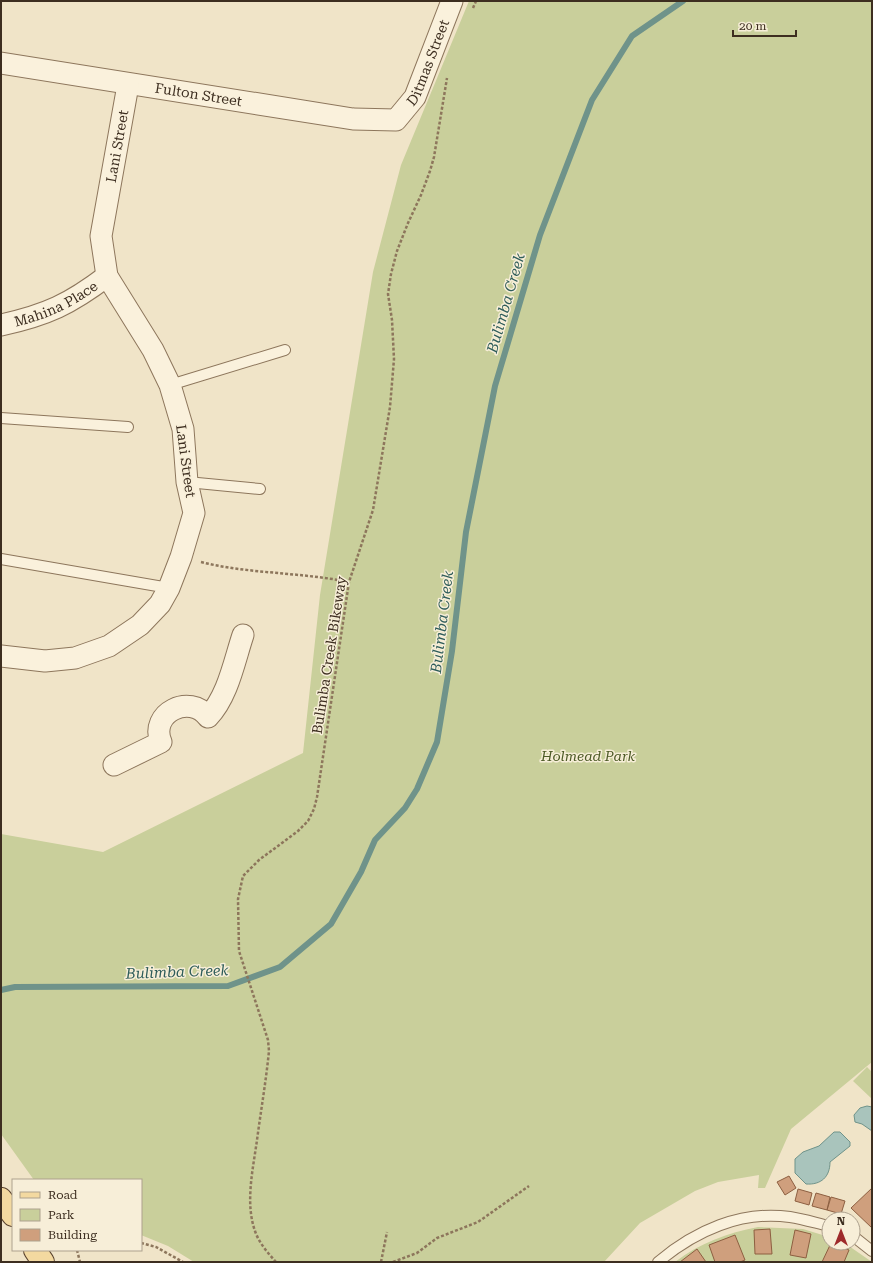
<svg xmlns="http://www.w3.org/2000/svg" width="873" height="1263" font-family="'Roboto Serif',serif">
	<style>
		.green { fill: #c9cf9b }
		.water { fill: #a9c4bc; stroke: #6f938a }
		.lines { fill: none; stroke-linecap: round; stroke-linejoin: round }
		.stream { stroke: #6f938a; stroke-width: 6 }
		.building { fill: #cf9f7d; stroke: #8d5f41 }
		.lane-casing { stroke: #8d765c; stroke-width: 12 }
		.street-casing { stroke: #8d765c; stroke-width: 23 }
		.primary-casing { stroke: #5b4430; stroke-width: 24 }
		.path { stroke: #8d765c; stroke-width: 2.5; stroke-dasharray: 3 2; stroke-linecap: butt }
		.lane { stroke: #faf1dc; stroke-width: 10 }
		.street { stroke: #faf1dc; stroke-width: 21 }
		.primary { stroke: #f3d9a0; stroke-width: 22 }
		.labels { text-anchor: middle; stroke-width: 3; stroke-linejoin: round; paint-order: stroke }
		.street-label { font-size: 14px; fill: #3d2e20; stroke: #f7eed8 }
		.park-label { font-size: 14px; font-style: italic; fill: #4d5a26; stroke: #f7eed8 }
		.water-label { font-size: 15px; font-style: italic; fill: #2f5d5a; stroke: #f7eed8 }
	</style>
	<rect width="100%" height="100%" fill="#f0e4c8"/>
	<path class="green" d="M469 1H872V1062L791 1129 765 1188H758L759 1175 718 1182 695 1191 640 1223 604 1262H194L168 1246 141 1235V1180H34L1 1134V834L103 852 303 753 320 595 373 272 401 165Z
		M867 1067 872 1072V1099L853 1081Z
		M758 1227 803 1229 829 1237V1243L846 1244 872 1262H675C700 1243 727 1233 758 1227Z"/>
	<path class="water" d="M867 1106 872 1107V1131L862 1124 855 1122 854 1115 860 1108Z
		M834 1132H840L850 1142V1146L830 1162C830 1177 821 1185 806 1184L795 1173V1159L803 1152 819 1146Z"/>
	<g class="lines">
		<path class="stream" d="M1 990 15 987 228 986 280 967 331 924 361 872 375 840 405 808 417 789 437 742 452 651 466 532 495 386 540 235 592 100 632 36 683 1"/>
	</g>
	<path class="building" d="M789 1176 796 1188 785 1195 777 1182Z
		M872 1188V1228L851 1208Z
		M798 1189 812 1193 809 1205 795 1201Z
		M816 1193 830 1197 827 1210 812 1206Z
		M831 1197 845 1201 841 1214 827 1210Z
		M770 1229 772 1254H755L754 1230Z
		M795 1230 811 1234 806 1258 790 1255Z
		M735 1235 745 1260 740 1262H715L709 1245Z
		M831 1243 849 1250 844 1262H822Z
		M697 1249 706 1262H680Z"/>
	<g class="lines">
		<g class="lane-casing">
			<path id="lane" d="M170 385 285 350
				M1 418 128 427
				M187 482 260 489
				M1 559 169 588
				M853 1236 872 1251
				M658 1262C695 1231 741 1210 790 1217 803 1219 816 1223 829 1226"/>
		</g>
		<g class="street-casing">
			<g id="street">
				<path id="s1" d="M1 63 353 119 396 120 415 97 452 1"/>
				<path id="s2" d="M1 325C47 315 70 304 107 276"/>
				<path id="s3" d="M1 656 45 661 75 658 109 646 140 625 160 604 169 588 181 557 194 513 187 482 183 429 170 385 153 350 107 276 101 236 128 85"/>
				<path d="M114 765 161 742C149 713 190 693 208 717 228 696 234 662 243 635"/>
			</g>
		</g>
		<g class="primary-casing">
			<path id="primary" d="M1 1199 13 1215
				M35 1250 43 1262"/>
		</g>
		<path class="path" d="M473 8 476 1
			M201 562C249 574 300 572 349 582
			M141 1243 156 1247 183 1262
			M77 1250 80 1262
			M276 1262C268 1253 259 1243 255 1231 245 1203 253 1169 257 1140 261 1110 266 1081 269 1051L268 1040 239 951 238 899 243 876 259 860 298 831 308 821 314 809 317 797 349 582 373 510 390 407 394 359 392 320 388 294 391 274 397 251 408 223 421 195 430 171 434 157 447 78
			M381 1262 387 1232
			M393 1262 417 1253 437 1238 478 1222 529 1186"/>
		<use href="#lane" class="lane"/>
		<use href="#street" class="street"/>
		<use href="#primary" class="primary"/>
	</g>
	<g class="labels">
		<g class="street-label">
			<text dy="5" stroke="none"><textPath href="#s1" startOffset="466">Ditmas Street</textPath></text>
			<text dy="5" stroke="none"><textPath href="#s1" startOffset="200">Fulton Street</textPath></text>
			<text dy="5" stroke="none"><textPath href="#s3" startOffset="663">Lani Street</textPath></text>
			<text dy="5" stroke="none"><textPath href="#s2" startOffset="59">Mahina Place</textPath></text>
			<text transform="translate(186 461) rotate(82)" y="5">Lani Street</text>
			<text transform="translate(329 655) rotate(-81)" y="5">Bulimba Creek Bikeway</text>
		</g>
		<g class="park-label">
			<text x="588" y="761">Holmead Park</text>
		</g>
		<g class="water-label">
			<text transform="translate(506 303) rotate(-74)" y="5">Bulimba Creek</text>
			<text transform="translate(442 622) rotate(-83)" y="5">Bulimba Creek</text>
			<text transform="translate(177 972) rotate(-2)" y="5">Bulimba Creek</text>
		</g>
	</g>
	<rect width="873" height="1263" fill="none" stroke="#3d2e20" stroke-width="4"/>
	<rect x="12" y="1179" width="130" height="72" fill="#f7eed8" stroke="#ada18e"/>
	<rect x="20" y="1192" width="20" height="6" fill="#f3d9a0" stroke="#ada18e"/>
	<text x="48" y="1199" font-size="12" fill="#3d2e20">Road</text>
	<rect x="20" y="1209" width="20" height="12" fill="#c9cf9b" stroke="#ada18e"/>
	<text x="48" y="1219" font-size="12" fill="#3d2e20">Park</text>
	<rect x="20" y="1229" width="20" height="12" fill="#cf9f7d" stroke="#ada18e"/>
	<text x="48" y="1239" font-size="12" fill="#3d2e20">Building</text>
	<g transform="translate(841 1231)"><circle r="19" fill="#f7eed8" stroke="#ada18e"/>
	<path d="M0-3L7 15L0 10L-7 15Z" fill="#9e2a2b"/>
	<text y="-6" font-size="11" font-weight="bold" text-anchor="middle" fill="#3d2e20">N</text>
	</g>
	<path d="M733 30v6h63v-6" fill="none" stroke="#3d2e20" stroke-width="2"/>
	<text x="739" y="30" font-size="12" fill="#3d2e20" stroke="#f7eed8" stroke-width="3" paint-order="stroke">20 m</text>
</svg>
